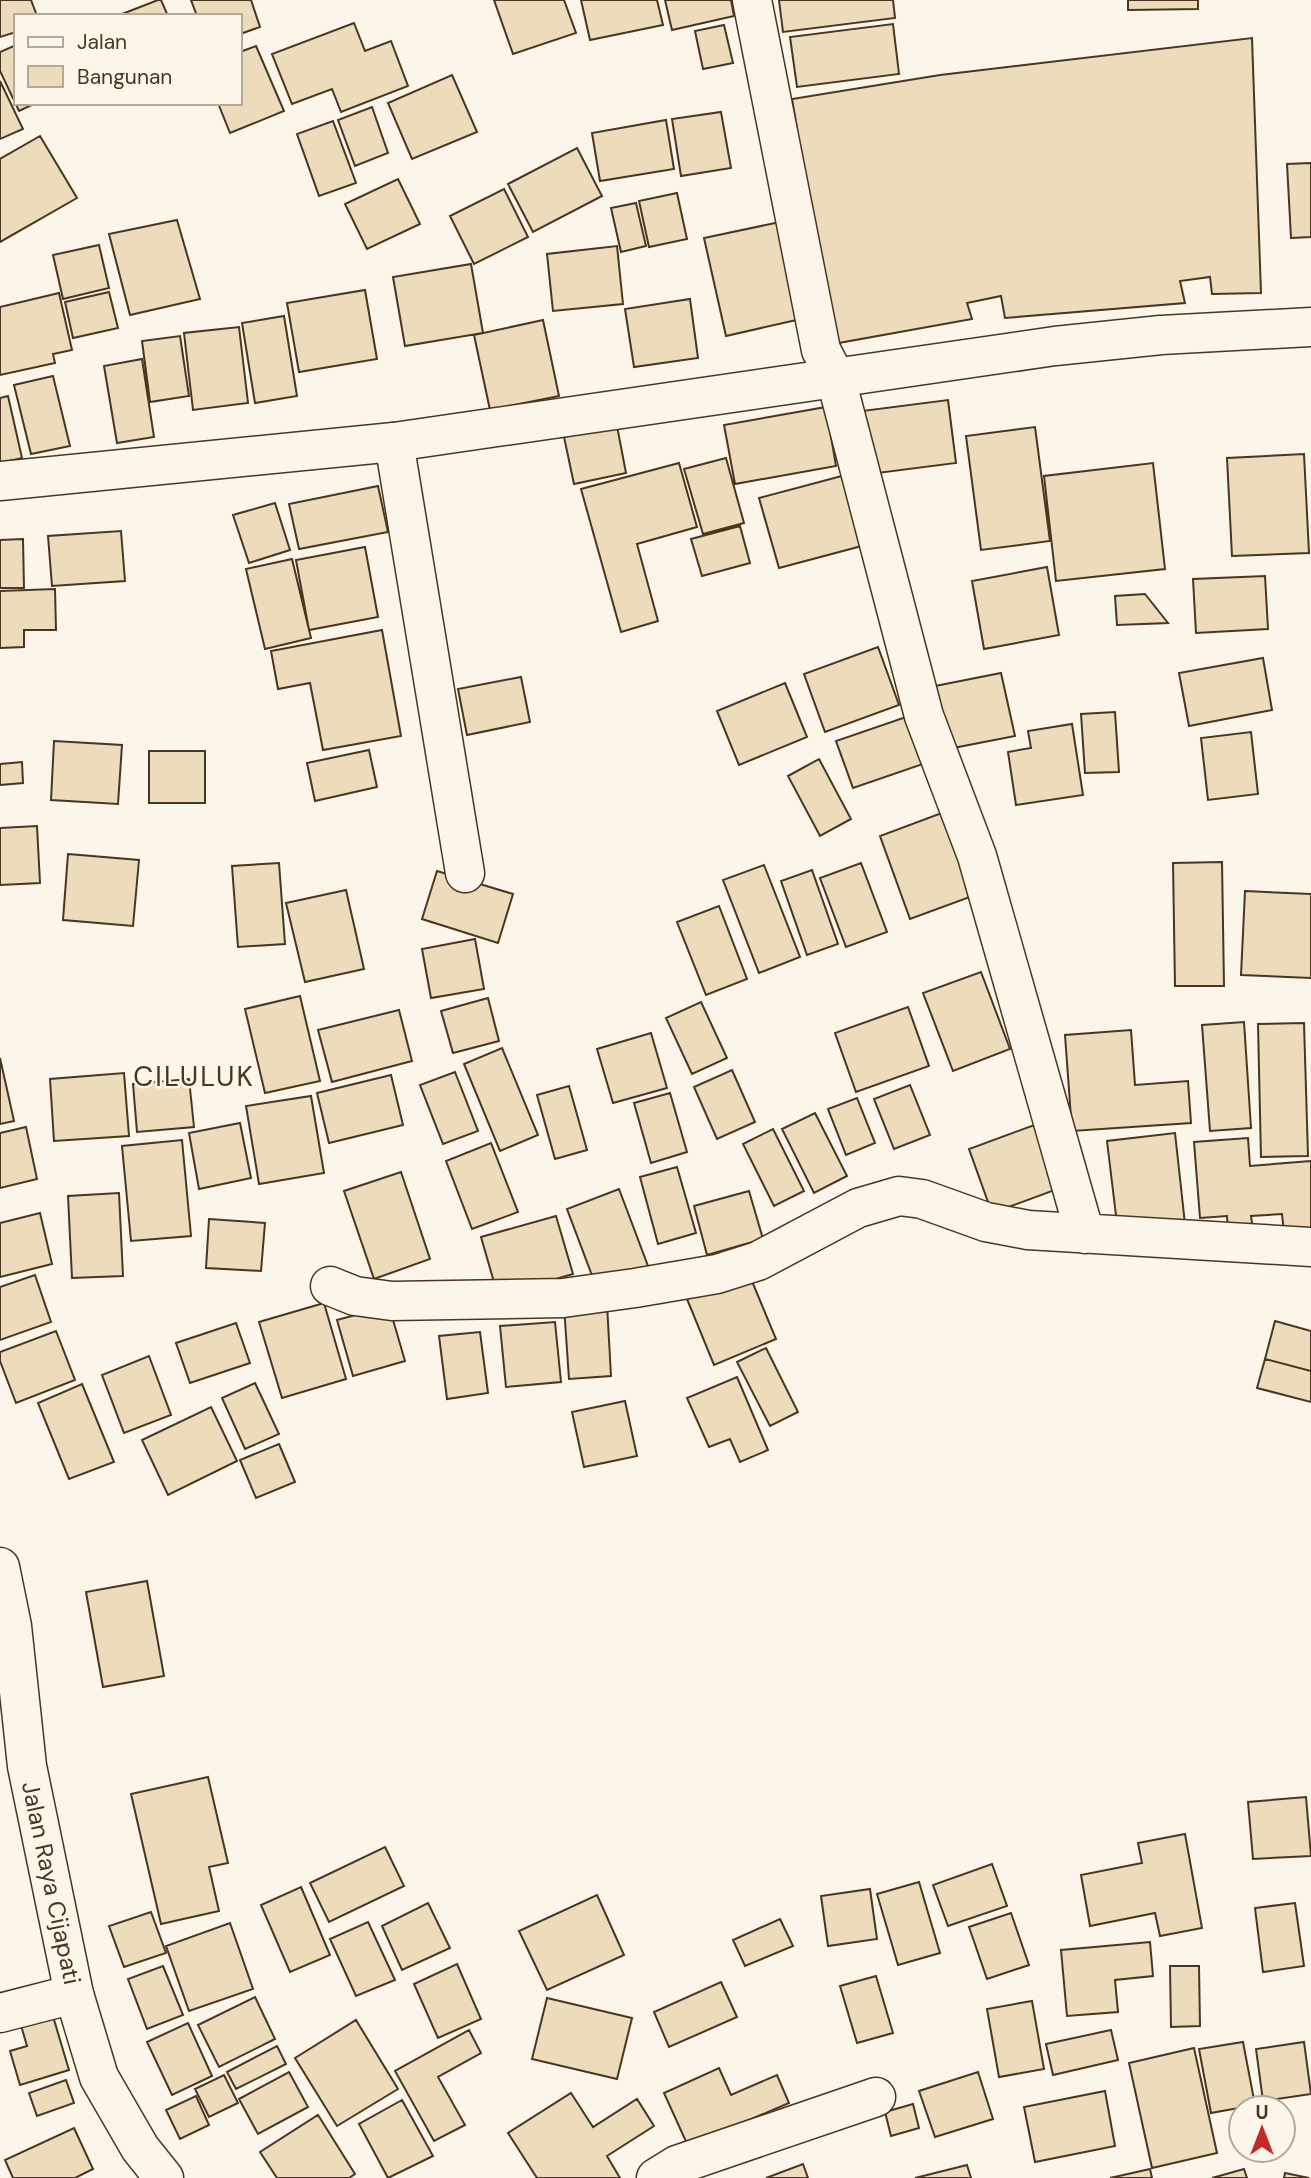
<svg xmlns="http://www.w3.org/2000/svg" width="1311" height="2178" font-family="'DM Sans',sans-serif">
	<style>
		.building { fill: #ecdcbc; stroke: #4a3520; stroke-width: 2 }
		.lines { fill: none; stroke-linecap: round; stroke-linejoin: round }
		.street-casing { stroke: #4a3520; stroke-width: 41 }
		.secondary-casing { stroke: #4a3520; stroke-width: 41 }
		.primary-casing { stroke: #4a3520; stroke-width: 41 }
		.street { stroke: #fbf6e9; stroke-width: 38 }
		.secondary { stroke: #fbf6e9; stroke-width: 38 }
		.primary { stroke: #fbf6e9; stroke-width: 38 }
		.labels { text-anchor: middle; stroke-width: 5; stroke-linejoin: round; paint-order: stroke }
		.street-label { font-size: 24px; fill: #4a3520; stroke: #fbf6e9 }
		.quarter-label { font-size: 28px; letter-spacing: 2px; fill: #4a3520; stroke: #fbf6e9 }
	</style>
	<rect width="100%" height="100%" fill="#fbf6e9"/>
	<path class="building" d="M0 0H31L37 16H16V32L0 37Z
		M158 0H161L168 16H117Z
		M191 0H251L260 27 240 34V16H197Z
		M494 0H564L576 33 513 54Z
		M581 0H657L663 25 590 40Z
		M665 0H731L734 16 672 30Z
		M779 0H893L895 18 783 32Z
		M1128 0H1198V9L1128 10Z
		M354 23 365 51 391 41 408 86 341 112 332 89 292 104 272 54Z
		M893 24 899 74 797 87 790 37Z
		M724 25 733 63 703 69 695 31Z
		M1252 38 1261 293 1212 294 1210 277 1180 281 1185 303 1005 318 1001 296 967 303 972 319 833 344 792 99 940 75Z
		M16 45V103H36L19 111 0 71V52Z
		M256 46 284 111 230 133 218 103H240V52Z
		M452 75 477 132 412 159 388 103Z
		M0 81 23 129 0 139Z
		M372 107 388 153 355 166 338 120Z
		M721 112 731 168 681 176 672 119Z
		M666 120 674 169 600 181 592 133Z
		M333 121 356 183 319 196 297 134Z
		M40 136 77 198 0 242V159Z
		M577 148 602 196 533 232 508 184Z
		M1311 163V237L1291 238 1287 164Z
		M398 179 420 224 367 249 345 204Z
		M504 189 528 237 474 264 450 216Z
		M677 193 687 239 649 247 639 201Z
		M636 203 646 246 621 252 611 208Z
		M177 220 200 299 130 315 109 234Z
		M780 222 801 319 726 336 704 238Z
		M99 245 109 288 63 299 53 255Z
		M617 246 623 304 553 311 547 254Z
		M471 264 483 333 405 346 393 277Z
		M365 290 377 359 299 372 287 303Z
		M109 292 118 328 73 338 65 302Z
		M59 293 72 350 53 354 55 363 0 375V307Z
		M690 299 698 358 634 367 625 309Z
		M284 316 297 396 255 403 242 323Z
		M543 320 559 396 490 410 474 335Z
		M239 327 248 403 193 410 184 333Z
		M180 336 189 396 150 402 142 341Z
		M142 359 154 437 117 443 104 366Z
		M53 376 70 446 31 454 14 385Z
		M8 396 22 458 0 463V398Z
		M948 400 956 463 870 474 862 411Z
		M826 407 836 466 735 484 724 425Z
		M617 426 626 473 574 484 564 437Z
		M1035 427 1050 541 981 550 966 436Z
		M1304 454 1309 553 1232 556 1227 458Z
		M726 458 744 523 703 534 684 469Z
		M679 463 697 527 637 544 658 621 621 632 581 489Z
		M1153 463 1165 569 1056 581 1044 476Z
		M853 473 873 543 779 568 759 498Z
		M378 486 388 532 299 549 289 504Z
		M275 503 290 550 249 563 233 515Z
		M740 526 750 563 702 576 691 539Z
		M121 531 125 581 52 586 48 536Z
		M23 539 24 588H0V540Z
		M365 547 378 617 309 630 296 560Z
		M292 559 311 638 265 649 246 569Z
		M1047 567 1059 635 984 649 972 581Z
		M1265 576 1268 629 1196 633 1193 579Z
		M55 589 56 630H24V647L0 648V591Z
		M1145 594 1168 623 1117 625 1115 596Z
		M382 630 401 736 323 750 310 683 278 689 271 651Z
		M878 647 899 705 825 732 804 674Z
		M1263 658 1272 710 1189 726 1179 673Z
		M1001 673 1015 736 948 749 935 686Z
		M521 677 530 722 467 735 458 689Z
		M785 683 807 737 739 765 717 711Z
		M1115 712 1119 772 1085 773 1081 714Z
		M906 717 923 764 853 788 836 741Z
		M1072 724 1083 795 1016 805 1008 752 1031 748 1028 731Z
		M1251 732 1258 794 1208 800 1201 738Z
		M54 741 122 745 118 804 51 800Z
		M369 750 377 787 315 801 307 763Z
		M149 751H205V803H149Z
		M819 759 851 819 820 836 788 776Z
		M22 762 23 783 0 785V764Z
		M947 811 978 894 910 919 880 836Z
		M37 826 40 883 0 885V828Z
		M68 854 139 860 133 926 63 920Z
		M1222 862 1224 986H1175L1173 863Z
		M279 863 285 944 238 947 232 866Z
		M861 863 887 932 846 947 820 878Z
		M764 865 800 957 759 973 723 880Z
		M812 870 838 944 807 955 781 881Z
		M437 871 513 894 498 943 422 919Z
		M346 890 364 969 305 982 286 903Z
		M1245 891 1311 894V978L1241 975Z
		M719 906 747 979 706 995 677 922Z
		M475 939 484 989 431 998 422 949Z
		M981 972 1010 1049 953 1071 923 993Z
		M300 996 320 1081 265 1093 245 1009Z
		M488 998 499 1041 453 1053 441 1011Z
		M701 1002 727 1058 692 1074 666 1018Z
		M908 1007 929 1066 856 1092 835 1033Z
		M399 1010 412 1061 332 1082 318 1030Z
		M1244 1022 1251 1128 1210 1131 1202 1025Z
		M1304 1023 1308 1156 1261 1157 1258 1024Z
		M1131 1030 1135 1085 1188 1081 1191 1123 1072 1131 1065 1035Z
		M651 1033 667 1088 613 1103 597 1049Z
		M502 1048 538 1135 500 1151 464 1064Z
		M0 1058 14 1121 0 1124Z
		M732 1070 755 1122 717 1139 694 1087Z
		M455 1072 478 1131 443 1144 420 1085Z
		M124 1073 129 1136 54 1141 50 1079Z
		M391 1075 403 1125 329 1143 317 1093Z
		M189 1079 194 1127 137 1132 133 1084Z
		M910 1085 930 1135 894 1149 874 1099Z
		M569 1086 587 1150 555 1159 537 1095Z
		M670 1093 687 1152 651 1163 634 1103Z
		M311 1096 324 1173 259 1184 246 1106Z
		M857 1098 875 1143 846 1155 828 1109Z
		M815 1113 847 1176 814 1193 782 1129Z
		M240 1123 251 1178 199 1189 189 1133Z
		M1040 1123 1063 1187 992 1213 969 1149Z
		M26 1127 37 1179 0 1188V1133Z
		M773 1129 804 1191 774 1206 743 1144Z
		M1175 1133 1185 1224 1118 1232 1107 1141Z
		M1248 1138 1250 1166 1311 1161V1231L1284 1233 1282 1214 1251 1216 1253 1230 1228 1232 1227 1216 1200 1218 1194 1142Z
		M182 1140 191 1236 131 1241 122 1146Z
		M491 1143 518 1212 472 1229 446 1161Z
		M677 1167 696 1233 658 1244 640 1177Z
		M401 1172 430 1259 374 1279 344 1191Z
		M619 1189 648 1266 596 1286 567 1209Z
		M749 1191 763 1239 707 1255 694 1206Z
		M119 1193 123 1276 72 1278 68 1196Z
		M40 1213 52 1264 0 1277V1223Z
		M556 1216 573 1274 498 1296 481 1237Z
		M209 1219 265 1223 261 1271 206 1268Z
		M749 1274 776 1339 714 1365 687 1299Z
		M35 1275 51 1322 0 1340V1287Z
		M324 1303 346 1379 282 1398 259 1322Z
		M607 1304 611 1376 569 1379 564 1306Z
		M389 1306 405 1361 353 1376 337 1320Z
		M1275 1321 1311 1331V1371L1265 1359Z
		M555 1322 561 1382 506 1387 500 1326Z
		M236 1323 250 1363 190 1383 176 1343Z
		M56 1331 75 1380 16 1403 0 1361V1352Z
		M480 1332 488 1393 447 1399 439 1336Z
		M766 1348 798 1412 770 1426 737 1362Z
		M149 1356 171 1415 124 1433 102 1375Z
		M1265 1359 1311 1371V1402L1257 1388Z
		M737 1377 768 1450 740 1462 730 1439 709 1447 687 1398Z
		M255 1383 279 1434 245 1449 222 1398Z
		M82 1384 114 1462 69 1479 38 1403Z
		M625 1401 637 1456 584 1467 572 1412Z
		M211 1407 237 1461 168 1495 142 1440Z
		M279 1444 295 1482 256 1498 240 1460Z
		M147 1581 164 1676 103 1687 86 1592Z
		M208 1777 228 1863 209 1867 219 1911 161 1924 131 1794Z
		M1306 1797 1311 1856 1253 1859 1248 1802Z
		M1185 1834 1202 1928 1160 1936 1155 1913 1090 1926 1081 1875 1142 1863 1138 1843Z
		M385 1847 404 1886 329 1922 310 1883Z
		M992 1864 1007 1906 948 1926 933 1885Z
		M919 1882 940 1953 898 1965 877 1894Z
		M301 1887 330 1955 290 1972 261 1905Z
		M870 1889 877 1939 828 1946 821 1896Z
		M597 1895 624 1955 547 1990 519 1931Z
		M428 1903 450 1948 402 1970 382 1926Z
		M1295 1903 1304 1966 1263 1972 1255 1908Z
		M151 1912 166 1953 124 1967 109 1926Z
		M1011 1913 1029 1965 987 1979 969 1927Z
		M780 1919 793 1946 745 1966 733 1940Z
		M368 1922 395 1980 356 1996 330 1939Z
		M230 1923 253 1989 189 2011 166 1946Z
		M1150 1942 1153 1976 1115 1980 1118 2012 1067 2016 1061 1950Z
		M457 1964 481 2019 438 2038 414 1984Z
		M163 1966 183 2015 147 2029 128 1979Z
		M1170 1966H1199L1200 2026 1171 2027Z
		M876 1976 893 2033 857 2043 840 1986Z
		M721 1982 737 2017 669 2047 654 2012Z
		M255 1997 275 2039 219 2067 198 2025Z
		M547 1998 632 2018 617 2079 532 2059Z
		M1032 2001 1044 2069 999 2077 987 2009Z
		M52 2013 69 2070 20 2085 10 2051 27 2046 20 2022Z
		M356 2020 398 2089 337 2126 295 2058Z
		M188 2023 212 2076 172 2095 147 2042Z
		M469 2030 481 2053 438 2077 465 2125 434 2141 395 2071Z
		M1111 2030 1118 2060 1053 2075 1046 2044Z
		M1243 2042 1255 2105 1211 2113 1199 2049Z
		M1304 2042 1311 2094 1263 2101 1256 2049Z
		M277 2046 286 2064 236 2089 227 2072Z
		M1194 2048 1217 2153 1152 2168 1129 2063Z
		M719 2068 731 2095 777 2075 789 2103 688 2146 664 2093Z
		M289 2072 308 2107 258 2134 239 2099Z
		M978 2072 993 2119 935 2137 919 2091Z
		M224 2075 238 2103 209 2117 195 2089Z
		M66 2080 74 2103 37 2116 29 2093Z
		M1105 2091 1115 2146 1035 2162 1024 2107Z
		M571 2093 593 2127 637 2099 654 2126 607 2156 620 2178H537L508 2133Z
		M196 2096 209 2125 180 2139 166 2110Z
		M402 2100 433 2156 388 2178 359 2124Z
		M913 2104 919 2128 891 2136 885 2112Z
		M318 2115 355 2174 349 2178H277L260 2152Z
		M74 2128 93 2169 75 2178H13L5 2160Z
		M803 2164 808 2178H766Z
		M967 2165 971 2178H915Z
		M1150 2169 1152 2178H1110Z
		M1244 2169 1247 2178H1212Z
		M1285 2173 1309 2178H1284Z"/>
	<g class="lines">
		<g class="street-casing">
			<path id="street" d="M752 0 821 350 836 379 924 716 977 856 1085 1234
				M394 442 465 873
				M330 1286 355 1296 392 1301 563 1298 635 1288 717 1274 758 1261 858 1208 899 1196 922 1199 986 1222 1028 1230 1311 1247
				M0 2013 74 1994
				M656 2178 677 2165 876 2097"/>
		</g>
		<g class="secondary-casing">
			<path id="secondary" d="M0 481 394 442 1055 346 1161 335 1311 327"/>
		</g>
		<g class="primary-casing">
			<path id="primary" d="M0 1567 12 1626 27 1766 74 1994 99 2077 140 2148 164 2178"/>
		</g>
		<use href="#street" class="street"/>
		<use href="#secondary" class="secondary"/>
		<use href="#primary" class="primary"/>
	</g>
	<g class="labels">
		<g class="street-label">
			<text transform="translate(51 1883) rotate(78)" y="8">Jalan Raya Cijapati</text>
		</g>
		<g class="quarter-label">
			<text x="194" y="1086">CILULUK</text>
		</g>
	</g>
	<rect x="14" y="14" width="228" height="91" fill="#fbf6e9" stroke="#b4a999" stroke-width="2"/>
	<rect x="28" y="37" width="35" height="10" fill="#fbf6e9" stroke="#b4a999" stroke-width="2"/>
	<text x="77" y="49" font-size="21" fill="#4a3520">Jalan</text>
	<rect x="28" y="66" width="35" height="21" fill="#ecdcbc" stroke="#b4a999" stroke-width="2"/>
	<text x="77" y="84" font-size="21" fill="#4a3520">Bangunan</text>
	<g transform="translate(1262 2129)"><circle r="33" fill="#fbf6e9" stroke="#b4a999" stroke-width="2"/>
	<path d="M0-5L12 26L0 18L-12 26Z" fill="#c62828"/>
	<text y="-10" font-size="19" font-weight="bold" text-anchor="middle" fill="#4a3520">U</text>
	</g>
</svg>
